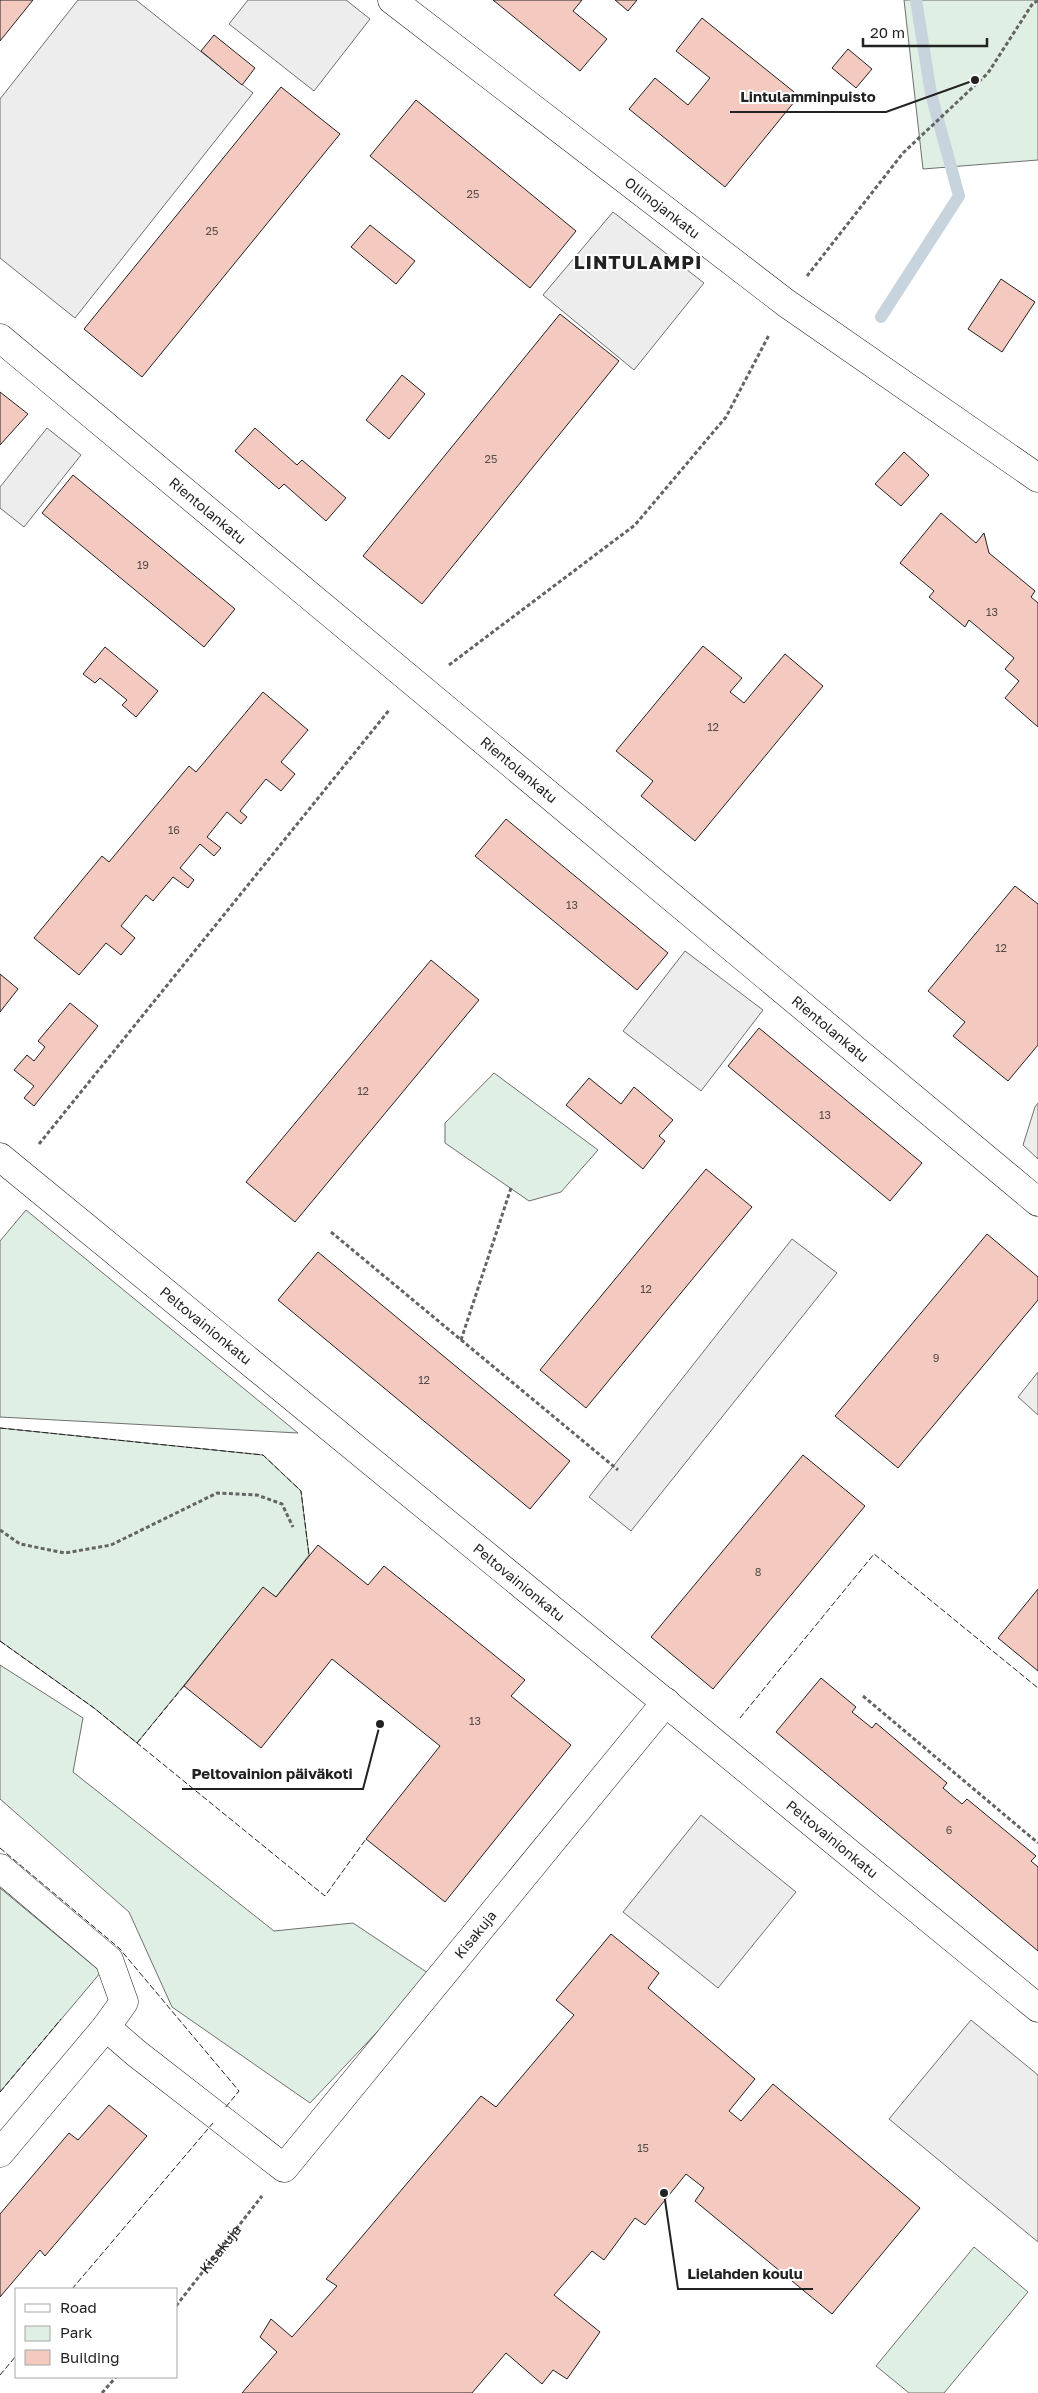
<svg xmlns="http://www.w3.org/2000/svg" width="1038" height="2393" font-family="'Golos Text',sans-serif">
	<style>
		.green { fill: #e0efe3; stroke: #6f6f6f }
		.parking { fill: #ededed; stroke: #6f6f6f }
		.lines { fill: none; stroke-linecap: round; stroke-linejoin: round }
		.stream { stroke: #c7d3dd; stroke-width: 12 }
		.building { fill: #f3c9c0; stroke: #222 }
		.minor-casing { stroke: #222; stroke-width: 29 }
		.path { stroke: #646464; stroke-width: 3; stroke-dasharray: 4 2.5; stroke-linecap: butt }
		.minor { stroke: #fff; stroke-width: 28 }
		.fence { stroke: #222; stroke-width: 1; stroke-dasharray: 6 2.5; stroke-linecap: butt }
		.labels { text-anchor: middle; stroke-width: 4; stroke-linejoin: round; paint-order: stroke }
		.number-label { font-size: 11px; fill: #564c4a }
		.street-label { font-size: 14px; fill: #222; stroke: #fff }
		.district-label { font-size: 19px; font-weight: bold; letter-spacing: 1px; fill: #222; stroke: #fff }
		.leader { fill: none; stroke: #222; stroke-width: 2 }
		.callout-dot { fill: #222; stroke: #fff; stroke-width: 2 }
		.callout-label { font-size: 15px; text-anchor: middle; font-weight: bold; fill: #222; stroke: #fff; stroke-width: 4; stroke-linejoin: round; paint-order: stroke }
	</style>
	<rect width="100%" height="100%" fill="#fff"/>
	<path class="green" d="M904 0H1038V160L923 169Z
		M494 1073 598 1150 561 1192 529 1201 445 1143V1123Z
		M26 1210 298 1433 0 1417V1241Z
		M0 1428 263 1455 301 1491 309 1555 276 1597 263 1588 137 1743 94 1708 0 1641Z
		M0 1665 83 1718 73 1772 274 1931 353 1923 431 1975 310 2103 172 2007 129 1912 0 1799Z
		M0 1888 101 1972 0 2092Z
		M974 2247 1028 2292 944 2393H909L876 2366Z"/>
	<path class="parking" d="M78 0H136L253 93 75 318 0 258V99Z
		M248 0H346L370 19 314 91 229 24Z
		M613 212 704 283 634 370 543 295Z
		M47 428 81 455 24 527 0 508V487Z
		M685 951 763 1010 701 1091 623 1031Z
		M1038 1103V1159L1023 1145 1035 1107Z
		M792 1239 837 1273 631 1531 589 1497Z
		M1038 1372V1415L1018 1397Z
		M701 1815 796 1892 718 1988 623 1912Z
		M971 2020 1038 2075V2242L889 2119Z"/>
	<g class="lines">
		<path class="stream" d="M881 317 959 196 931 94 916 0"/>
	</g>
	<path class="building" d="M0 0H33L0 41Z
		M493 0H582L573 11 607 39 580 71Z
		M615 0H637L628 11Z
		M702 18 799 96 725 187 629 109 655 78 688 105 710 78 676 51Z
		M214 35 255 68 242 85 201 51Z
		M848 49 872 69 856 88 832 68Z
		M281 87 340 134 142 377 84 329Z
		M416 100 576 231 530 288 370 156Z
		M370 225 415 261 396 284 351 247Z
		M1001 279 1035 302 1002 352 968 329Z
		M560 314 619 361 422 604 363 556Z
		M402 375 425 394 389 439 366 420Z
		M0 392 28 414 0 445Z
		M255 428 297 465 302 460 346 498 326 521 284 484 279 489 235 451Z
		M904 452 929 475 901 506 875 484Z
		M73 475 235 609 204 647 42 513Z
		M941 513 976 543 984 533 989 553 1035 591 1031 597 1038 603V727L1005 698 1019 681 1005 669 1014 658 969 620 965 627 929 597 934 591 900 563Z
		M703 646 742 678 730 692 744 703 785 654 823 686 695 841 641 796 653 781 616 751Z
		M105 647 158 691 136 717 122 705 127 700 100 678 95 683 83 674Z
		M263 692 308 730 281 762 295 774 281 791 266 779 240 811 247 817 241 824 227 812 207 837 221 848 214 856 200 844 180 868 194 880 188 888 173 877 153 901 146 895 121 926 135 938 121 955 106 943 79 975 34 938 102 856 109 862 189 766 196 772Z
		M506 819 668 953 637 990 475 856Z
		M1015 886 1038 904V1045L1008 1081 953 1036 965 1022 928 991Z
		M431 960 479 1000 295 1222 246 1182Z
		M0 974 18 989 0 1012Z
		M70 1003 98 1026 34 1106 24 1098 34 1086 14 1070 27 1055 34 1061 45 1047 38 1041Z
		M759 1028 922 1163 890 1201 728 1066Z
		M589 1078 621 1104 634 1087 673 1120 659 1136 665 1141 643 1169 566 1105Z
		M706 1169 752 1207 586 1408 540 1370Z
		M987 1234 1038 1277V1300L898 1468 835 1416Z
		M318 1252 570 1461 530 1509 278 1300Z
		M803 1455 865 1506 713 1689 651 1637Z
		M318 1545 368 1585 384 1566 525 1680 511 1696 571 1745 445 1902 366 1839 440 1746 332 1659 261 1748 184 1686 263 1587 276 1597Z
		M1038 1589V1671L998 1638Z
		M821 1678 856 1707 852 1712 872 1728 876 1723 947 1783 943 1788 962 1804 967 1799 1036 1856 1031 1861 1038 1867V1951L776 1732Z
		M611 1934 659 1973 648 1988 755 2079 729 2111 741 2121 773 2084 920 2208 832 2314 695 2201 704 2188 686 2174 645 2225 635 2218 604 2260 592 2251 554 2295 600 2332 567 2379 553 2370 542 2384 506 2353 472 2393H242L277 2352 260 2337 271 2319 292 2337 337 2286 326 2279 481 2096 496 2107 574 2015 556 2000Z
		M109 2105 147 2136 45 2256 40 2250 0 2297V2214L69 2133 78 2140Z"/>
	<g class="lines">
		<g class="minor-casing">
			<g id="minor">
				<path id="s2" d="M392 0 786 303 1038 478"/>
				<path id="s3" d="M0 338 1038 1202"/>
				<path id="s4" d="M0 1157 1038 2008"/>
				<path d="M0 1868 109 1960 124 2002 106 2027 0 2153"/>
				<path id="s5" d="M106 2027 136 2053 284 2168 666 1702"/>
			</g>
		</g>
		<g class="path">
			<path d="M807 276 903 153 988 73 1033 3 1038 1"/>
			<path d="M449 665 635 525 726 417 769 335"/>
			<path d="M39 1144 390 709"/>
			<path d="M331 1232 618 1470"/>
			<path d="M461 1340 511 1188"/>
			<path d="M0 1530 20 1544 65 1553 111 1545 217 1493 257 1495 282 1504 293 1527"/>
			<path d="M863 1696 1038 1843"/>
			<path id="s1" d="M176 2306 262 2196"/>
			<path d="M102 2393 116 2377"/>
		</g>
		<use href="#minor" class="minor"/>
		<path class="fence" d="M0 1428 263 1455 301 1491 309 1555
			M0 1641 94 1708 325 1896 366 1839
			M740 1718 874 1554 1038 1688
			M137 1743 184 1686
			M0 1848 119 1948 239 2091 225 2108
			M0 2092 61 2019
			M72 2289 213 2123
			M0 2375 16 2356"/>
	</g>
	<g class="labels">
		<g class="number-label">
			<text x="473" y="198">25</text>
			<text x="212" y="235">25</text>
			<text x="491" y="463">25</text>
			<text x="143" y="569">19</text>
			<text x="992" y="616">13</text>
			<text x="713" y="731">12</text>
			<text x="174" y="834">16</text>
			<text x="572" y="909">13</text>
			<text x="1001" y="952">12</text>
			<text x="363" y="1095">12</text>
			<text x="825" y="1119">13</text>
			<text x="646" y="1293">12</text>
			<text x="936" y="1362">9</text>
			<text x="424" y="1384">12</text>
			<text x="758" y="1576">8</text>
			<text x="475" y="1725">13</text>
			<text x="949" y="1834">6</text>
			<text x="643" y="2152">15</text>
		</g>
		<g class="street-label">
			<text dy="5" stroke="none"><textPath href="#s2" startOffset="341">Ollinojankatu</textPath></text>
			<text dy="5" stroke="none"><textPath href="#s3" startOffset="270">Rientolankatu</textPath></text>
			<text dy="5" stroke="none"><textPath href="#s3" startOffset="675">Rientolankatu</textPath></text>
			<text dy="5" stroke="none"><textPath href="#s3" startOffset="1080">Rientolankatu</textPath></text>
			<text dy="5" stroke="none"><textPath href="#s4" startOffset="266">Peltovainionkatu</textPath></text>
			<text dy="5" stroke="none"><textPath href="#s4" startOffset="671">Peltovainionkatu</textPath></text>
			<text dy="5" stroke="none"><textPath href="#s4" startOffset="1076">Peltovainionkatu</textPath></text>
			<text dy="5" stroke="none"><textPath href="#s5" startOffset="529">Kisakuja</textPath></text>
			<text dy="5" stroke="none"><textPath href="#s1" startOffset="72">Kisakuja</textPath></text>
		</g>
		<g class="district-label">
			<text x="638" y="269">LINTULAMPI</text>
		</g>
	</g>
	<path class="leader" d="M975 80L886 112H730M380 1724L363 1789H182M664 2193L678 2289H813"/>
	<g class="callout-dot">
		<circle cx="975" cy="80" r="5"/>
		<circle cx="380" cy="1724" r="5"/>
		<circle cx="664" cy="2193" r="5"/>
	</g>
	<g class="callout-label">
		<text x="808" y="102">Lintulamminpuisto</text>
		<text x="272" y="1779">Peltovainion päiväkoti</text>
		<text x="745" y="2279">Lielahden koulu</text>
	</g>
	<rect x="15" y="2288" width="162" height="90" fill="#ffffff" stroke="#a7a7a7"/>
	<rect x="25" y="2304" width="25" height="8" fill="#ffffff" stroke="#a7a7a7"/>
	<text x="60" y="2313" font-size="15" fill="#222222">Road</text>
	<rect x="25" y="2326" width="25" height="15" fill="#e0efe3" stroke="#a7a7a7"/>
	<text x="60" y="2338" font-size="15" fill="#222222">Park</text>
	<rect x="25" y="2350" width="25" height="15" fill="#f3c9c0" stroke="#a7a7a7"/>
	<text x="60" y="2363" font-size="15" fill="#222222">Building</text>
	<path d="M863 38v8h124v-8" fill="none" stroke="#222222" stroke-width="2.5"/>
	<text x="870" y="38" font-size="15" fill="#222222" stroke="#ffffff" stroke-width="4" paint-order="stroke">20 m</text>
</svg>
